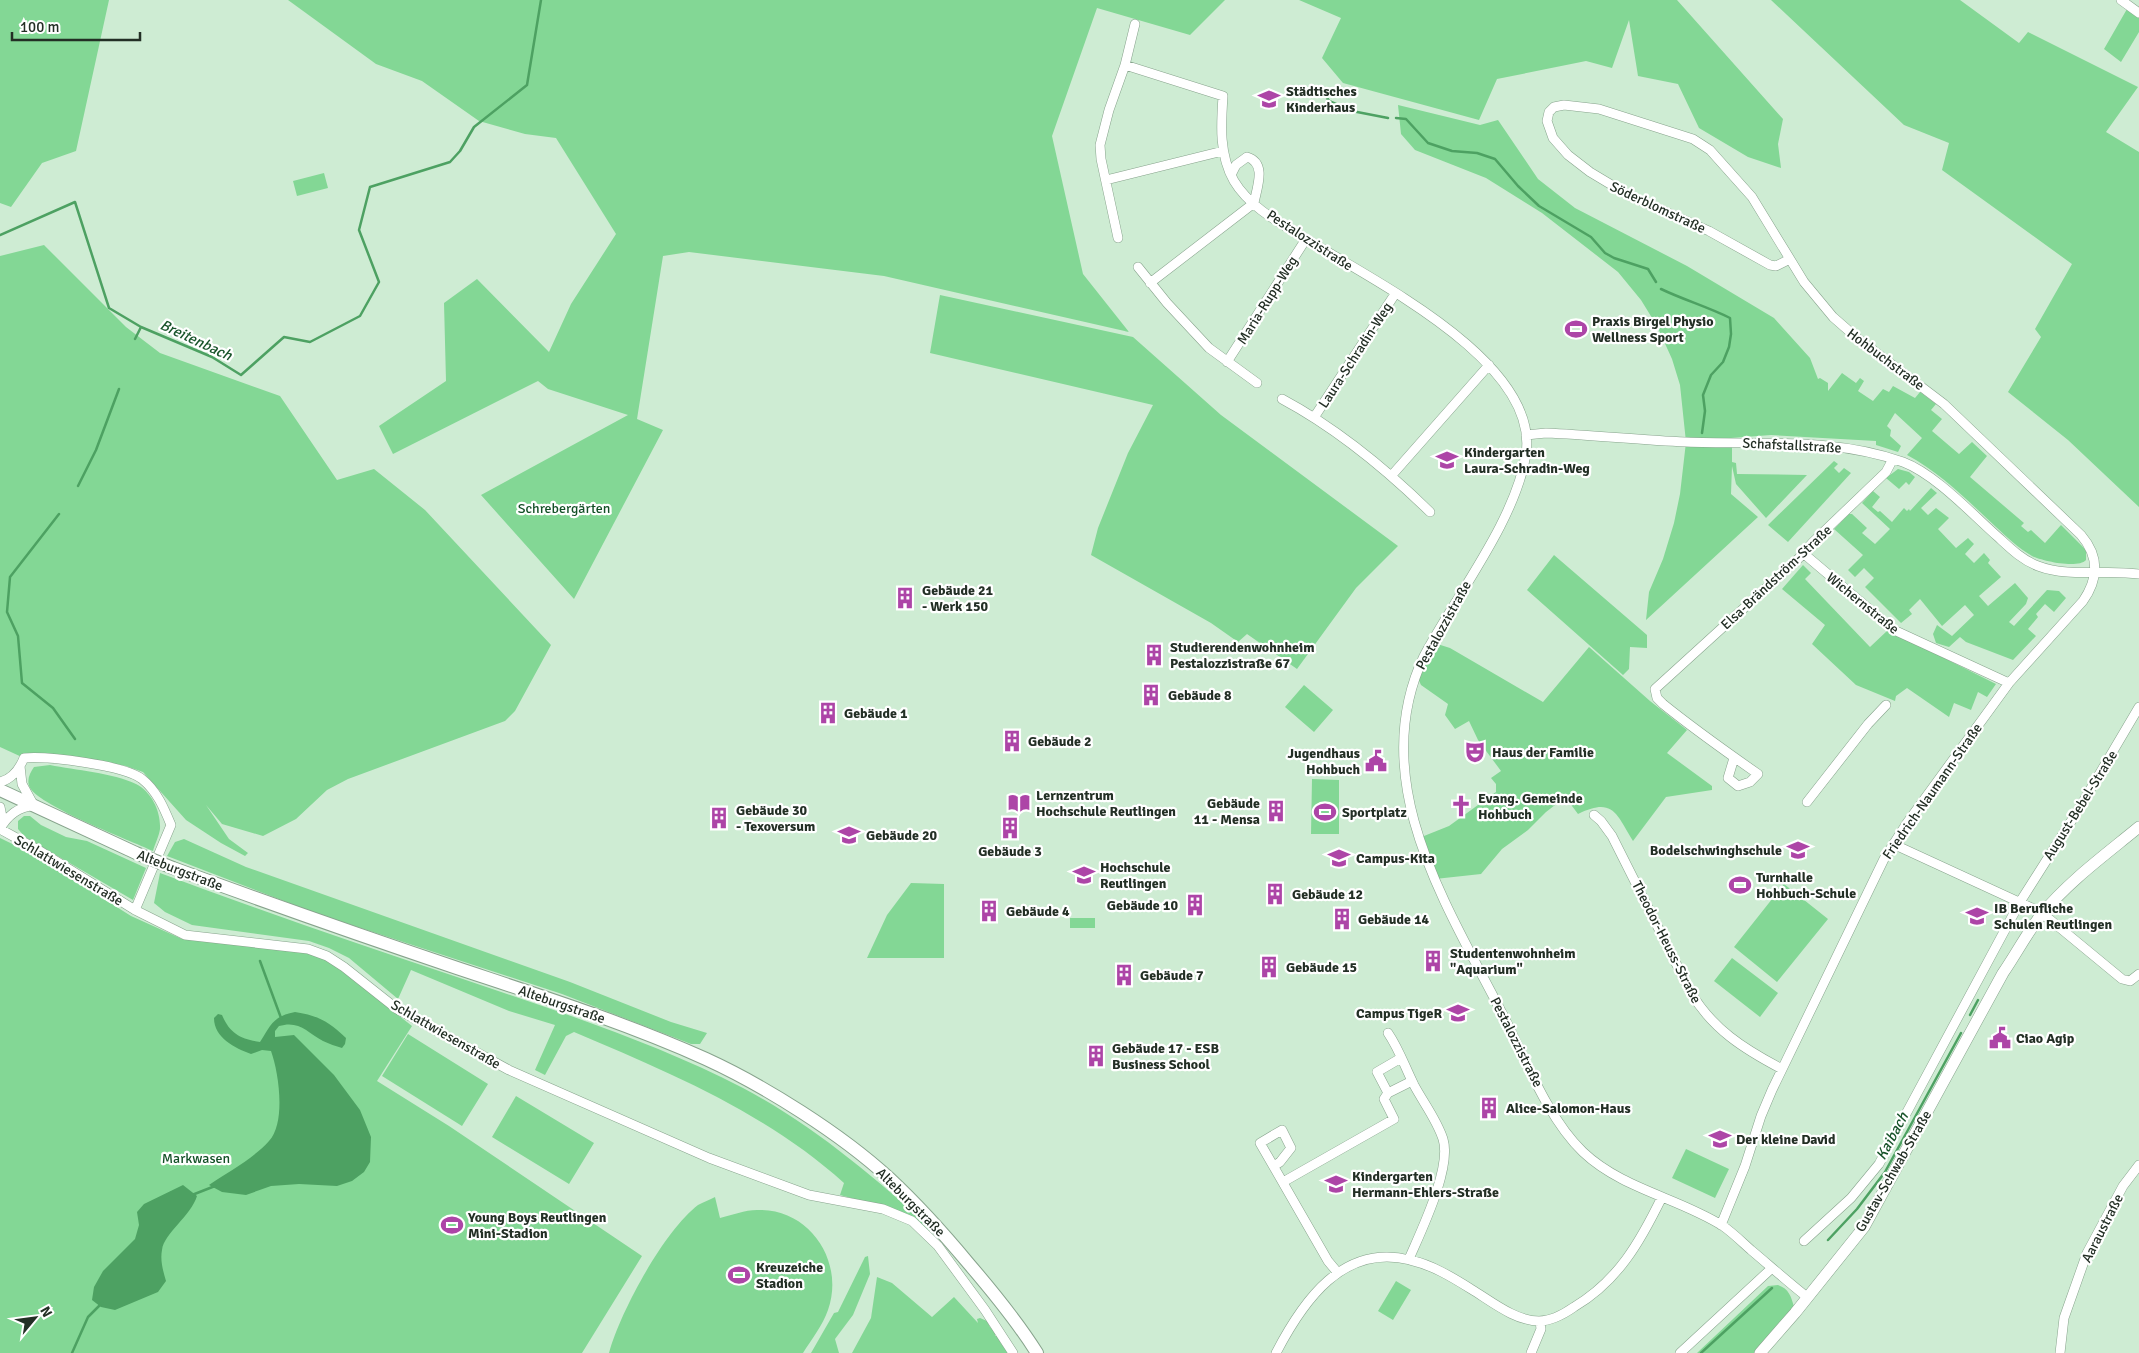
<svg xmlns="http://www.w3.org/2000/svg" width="2139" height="1353" font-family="Signika,sans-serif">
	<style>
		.green { fill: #83d795 }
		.water { fill: #4da162 }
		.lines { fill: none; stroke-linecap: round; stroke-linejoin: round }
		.stream { stroke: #4da162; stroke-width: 2.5 }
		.minor-casing { stroke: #87a38c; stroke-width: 10 }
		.tertiary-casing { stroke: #87a38c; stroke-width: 12 }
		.secondary-casing { stroke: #87a38c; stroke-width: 14 }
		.minor { stroke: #fff; stroke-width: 9 }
		.tertiary { stroke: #fff; stroke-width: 11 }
		.secondary { stroke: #fff; stroke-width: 12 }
		.secondary-bridge-casing { stroke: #87a38c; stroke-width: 14; stroke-linecap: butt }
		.secondary-bridge { stroke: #fff; stroke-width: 12 }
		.labels { text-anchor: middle; stroke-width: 4.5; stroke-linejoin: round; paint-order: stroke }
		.poi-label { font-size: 14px; font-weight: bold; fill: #232f25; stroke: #fff; text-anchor: start }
		.street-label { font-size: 14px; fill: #232f25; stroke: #fff }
		.park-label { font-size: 14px; fill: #125026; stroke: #fff }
		.water-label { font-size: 15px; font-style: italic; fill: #18542a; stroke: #fff }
	</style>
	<rect width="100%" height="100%" fill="#ceecd3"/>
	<path class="green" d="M0 0H109L76 151 42 163 11 207 0 203Z
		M288 0H1225L1190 35 1097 8 1052 136 1083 274 1129 332 884 276 689 252 663 256 637 419 663 430 574 599 481 495 628 415 548 389 538 381 393 454 379 426 446 381 444 303 477 279 549 352 571 304 616 234 556 138 525 134 479 121 422 81 376 64Z
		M1299 0H1677L1783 119 1778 144 1781 168 1748 157 1699 128 1678 84 1638 76 1629 20 1612 68 1586 61 1497 79 1479 120 1343 83 1322 58 1341 18Z
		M1771 0H1960L2019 43 2028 32 2138 87 2106 132 2139 152V507L2068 440 2008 392 2041 337 2035 329 2072 264 1942 170 1949 143 1904 125Z
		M2127 9 2139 18V32L2121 62 2104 49Z
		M1398 105 1480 125 1498 120 1538 179 1575 208 1687 266 1774 318 1810 358 1818 379 1820 378 1828 383V391L1842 373 1856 383 1860 378 1864 381 1858 391 1873 401 1883 389 1889 392 1893 386 1915 398 1920 392 1936 404 1931 410 1942 419 1932 431 1959 454 1972 442 1987 456 1970 477 2024 523 2021 526 2028 532 2031 530 2045 543 2061 525 2086 550V560C2078 569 2042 561 2032 556 2018 548 2007 537 1996 527 1968 501 1941 473 1907 455L1922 438 1895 413 1887 426 1891 430 1890 436 1901 446 1898 452 1876 445V441L1771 435 1691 441 1732 445V462L1736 463 1737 474 1807 475 1766 518 1736 484 1732 466 1731 494 1758 517 1646 620 1649 592 1663 559 1674 523 1680 494 1686 442 1680 385 1672 359 1657 326 1641 300 1618 272 1542 213 1486 178 1415 150 1401 134Z
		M324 173 328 188 297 196 293 181Z
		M44 245 126 327 160 353 280 396 337 480 374 469 425 510 551 645 515 711 505 721 348 779 327 790 296 819 263 836 222 824 206 805 229 839 248 853 245 856 221 843 186 820 143 772 126 766 83 758H24L0 747V256Z
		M940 295 1133 337 1221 415 1398 546 1356 588 1297 669 1247 634 1238 642 1211 623 1091 555 1098 528 1128 453 1153 405 930 353Z
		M1834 461 1838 464 1834 468 1839 473 1844 468 1851 473 1788 542 1768 525Z
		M1898 469 1909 472 1915 477 1909 485 1906 482 1899 489 1886 478Z
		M1931 488 1937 493 1921 508 1928 515 1936 508 1949 518 1938 529 1956 548 1968 538 1974 544 1965 554 1974 563 1984 553 1990 560 1988 563 2001 577 1979 596 1988 606 2015 583 2028 598 2026 604 2009 622 2014 626 2047 590 2059 591 2066 598 2054 612 2045 604 2036 614 2038 617 2028 629 2036 636 2013 660 1966 642 1960 637 1949 647 1936 643 1933 634 1937 625 1952 636 1974 615 1965 605 1942 626 1920 599 1909 610 1912 614 1901 623 1865 587 1874 578 1864 568 1855 577 1848 570 1863 555 1834 529 1849 514H1852L1867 528 1862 533 1875 544 1890 529 1862 503 1873 491 1880 497 1872 507 1878 512 1880 511 1892 522 1904 508 1907 511 1909 509 1910 511Z
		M1554 555 1647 635V648L1630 647 1629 669 1623 675 1527 590Z
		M1803 565 1811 573 1805 579 1870 647 1888 630 1996 684 1987 697 1978 692 1971 710 1954 703 1949 717 1907 688 1896 696 1895 701 1856 685 1812 644 1825 625 1782 589Z
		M1431 642 1450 648 1543 702 1589 647 1650 701 1687 730 1667 753 1712 786V790L1666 797 1633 841C1616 813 1613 797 1578 814L1569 802H1559L1546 812 1528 830 1502 849 1481 874 1435 879 1419 838 1449 826 1496 792V784L1491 778 1501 771 1478 740 1469 721 1455 729 1445 715 1448 704 1421 685 1416 674Z
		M1304 685 1333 710 1314 732 1285 707Z
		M50 765C75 770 113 773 136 784 152 792 161 812 160 829 159 836 155 844 153 851 129 840 42 807 30 788 26 780 30 773 34 767Z
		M1312 779 1339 780V834H1311Z
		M24 816H30L41 825 66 837 87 841 146 868 133 900 25 837 18 829V821Z
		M0 838 31 853 131 916 182 939 306 953 325 959 341 970 412 1026 377 1081 449 1126 642 1256 582 1353H0Z
		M184 839 246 867 570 982 671 1022 707 1033 700 1044H691L562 994 315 913 167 856 175 842Z
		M160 873C259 910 358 944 457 977 554 1010 652 1041 743 1088 813 1125 873 1176 932 1229L927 1234 884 1207 840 1195 844 1183C767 1113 668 1072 574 1032L566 1036 545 1075 535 1070 555 1025 509 1011 411 970 398 999 349 958 329 948 309 941 192 925 165 912 154 903Z
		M911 883 944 884V958H867L887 915Z
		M1784 884 1828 919 1777 982 1734 947Z
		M1070 918H1095V928H1070Z
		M1732 958 1778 993 1760 1017 1714 981Z
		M408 1034 488 1084 462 1126 382 1076Z
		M516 1096 594 1143 569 1184 492 1137Z
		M1686 1149 1729 1169 1715 1198 1672 1178Z
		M715 1197 720 1218C732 1215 745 1210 757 1210 810 1208 845 1262 828 1310 823 1325 811 1340 803 1353H609C620 1312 664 1231 698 1205 703 1202 710 1200 715 1197Z
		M868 1256 870 1274 853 1315 835 1339 839 1353H811L834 1313 838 1312 865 1257Z
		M877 1277 892 1283 932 1317 954 1297 978 1323 977 1319 980 1318 987 1321 990 1327 995 1331V1336H999L1000 1342 1008 1353H852L871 1318Z
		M1396 1281 1411 1290 1393 1320 1378 1311Z
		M1778 1285C1789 1289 1791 1296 1794 1307L1754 1353H1697L1768 1286Z"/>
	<path class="water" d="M295 1012C319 1016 328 1021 346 1038L345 1044 342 1048C336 1046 329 1044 323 1041 307 1032 299 1020 279 1026L275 1031V1037L294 1035 334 1075 360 1110 371 1137 370 1162 364 1172 352 1181 337 1186 299 1184 271 1186 246 1195 222 1192 209 1185C228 1172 253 1159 269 1141 286 1123 279 1073 271 1051L262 1050 251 1054C235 1048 214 1038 214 1018L218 1014 222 1015C230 1034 241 1039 260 1042 271 1025 273 1016 295 1012Z
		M183 1185 197 1196C191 1216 164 1233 162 1250 160 1260 163 1271 166 1281L158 1292 115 1310 101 1307 92 1300 94 1287 103 1271 135 1239 139 1225 137 1212 144 1204Z"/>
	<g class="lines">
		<path class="stream" d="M1322 90 1329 101 1352 111 1388 118
			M1396 118 1406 119 1428 143 1452 151 1477 153 1495 159 1518 186 1539 206 1591 237 1605 253 1614 258 1648 269 1656 282
			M0 235 75 202 109 308 141 327 212 357 241 375 284 337 310 342 360 316 379 282 359 230 370 187 450 162 460 151 474 127 527 85 541 0
			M1661 289C1684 300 1708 307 1730 318L1731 334 1729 347 1723 362 1711 375 1703 395 1705 411 1702 433
			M135 339 141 327
			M78 486 96 450 119 389
			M59 514 10 577 7 612 18 636 22 683 53 708 75 739
			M260 961 281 1018
			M1970 1015 1978 1000
			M192 1195 215 1186
			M1828 1240 1857 1209 1885 1172 1961 1033
			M72 1353 88 1317 102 1303
			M1701 1353 1772 1288"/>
		<g class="minor-casing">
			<path id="minor" d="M2121 0 2139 13
				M1125 65 1223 96C1221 125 1219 155 1234 181 1250 208 1282 224 1308 240 1373 281 1540 362 1526 454 1516 520 1455 597 1424 656 1364 782 1449 909 1505 1019 1526 1061 1549 1120 1583 1152 1622 1189 1679 1198 1723 1226 1733 1233 1742 1242 1751 1250 1770 1266 1788 1282 1807 1297
				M1231 175 1236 165 1247 157C1267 163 1257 187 1254 203
				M1106 180 1223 151
				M1118 238 1101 159 1100 145 1109 110 1125 65 1135 24
				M1138 267 1167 303 1209 348 1257 383
				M1150 283 1254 203
				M1227 362 1306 239
				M1282 399C1338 429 1385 468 1430 512
				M1315 416 1395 294
				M1526 435 1546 433C1593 435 1639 440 1686 442 1759 445 1833 437 1903 462 1935 474 1972 514 1998 537 2010 548 2022 560 2038 566 2069 578 2106 569 2139 574
				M1392 475 1489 365
				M1803 553 1894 630 2009 683
				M1734 758 1728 778 1738 786 1750 782 1758 774C1725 751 1694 729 1663 704L1657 698 1655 689 1799 558 1813 542 1886 472 1893 459
				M20 766 22 784 34 806
				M0 782C12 779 20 768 24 758 48 756 124 765 142 779 157 791 164 808 171 825L135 910
				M1807 802 1868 724 1886 705
				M0 807 3 822
				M1594 815 1601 821 1612 836 1690 991C1712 1029 1744 1049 1782 1069
				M0 829 40 851 135 910 185 935 308 949 327 956 344 967 397 1009 509 1070 709 1158 809 1195 883 1209 912 1221 938 1246 985 1310 1013 1353
				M0 829C7 816 19 806 34 806
				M1893 844 2032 908 2048 918 2122 979 2130 981 2139 974
				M1388 1033C1399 1049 1405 1067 1414 1085 1423 1102 1437 1120 1443 1139 1452 1168 1421 1231 1409 1259
				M1401 1058 1377 1072 1388 1093 1412 1081
				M1274 1166 1280 1162 1291 1148 1282 1130 1260 1143 1328 1261 1338 1273
				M1283 1182 1394 1119 1384 1099 1388 1093
				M1721 1225 1745 1166 1761 1116 1772 1090 1884 859 1907 823 2009 683 2083 601C2099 578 2099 556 2081 535L1944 404 1857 338 1833 317 1804 282 1752 197 1710 150 1693 139 1599 109 1564 105 1554 107 1549 112 1547 121 1553 138 1568 155 1590 172 1630 196 1709 231 1770 265 1776 266 1790 259
				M1804 1241 1851 1198 1879 1164 2020 902 2077 812 2139 707
				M1276 1353C1303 1301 1343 1243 1410 1260 1432 1265 1452 1277 1471 1289 1491 1301 1515 1321 1539 1321 1551 1321 1564 1314 1574 1307 1618 1281 1640 1242 1662 1197
				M1531 1353 1541 1329 1540 1321
				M1680 1353 1772 1268
				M2060 1353 2064 1318 2087 1253 2123 1186 2139 1165"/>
		</g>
		<g class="tertiary-casing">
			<path id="tertiary" d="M1760 1353 1795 1313 1864 1227 2003 973C2016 954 2027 933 2041 915 2069 881 2105 855 2139 827"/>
		</g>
		<g class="secondary-casing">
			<path id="secondary" d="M0 790 136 853
				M173 868C268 903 362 936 457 968 541 996 626 1023 706 1059 765 1086 841 1134 889 1178 918 1205 944 1234 969 1264 993 1292 1017 1321 1037 1353"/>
		</g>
		<use href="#minor" class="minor"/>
		<use href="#tertiary" class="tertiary"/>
		<use href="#secondary" class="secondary"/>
		<g class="secondary-bridge-casing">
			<path id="secondary-bridge" d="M136 853 173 868"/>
		</g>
		<use href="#secondary-bridge" class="secondary-bridge"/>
	</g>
	<defs>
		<g id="school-bare" transform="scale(1.725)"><path d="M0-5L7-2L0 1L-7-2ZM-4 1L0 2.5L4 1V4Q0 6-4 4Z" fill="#ad45a7" stroke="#fff" stroke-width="2.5" paint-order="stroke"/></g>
		<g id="stadium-bare" transform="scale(1.725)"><path d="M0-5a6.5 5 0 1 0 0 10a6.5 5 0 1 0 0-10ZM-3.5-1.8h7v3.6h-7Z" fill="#ad45a7" stroke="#fff" stroke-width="2.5" paint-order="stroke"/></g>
		<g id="building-bare" transform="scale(1.725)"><path d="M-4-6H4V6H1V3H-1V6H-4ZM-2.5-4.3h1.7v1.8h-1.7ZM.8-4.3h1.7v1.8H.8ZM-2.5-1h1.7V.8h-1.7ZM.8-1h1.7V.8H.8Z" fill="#ad45a7" stroke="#fff" stroke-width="2.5" paint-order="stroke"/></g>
		<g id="theatre-bare" transform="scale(1.725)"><path d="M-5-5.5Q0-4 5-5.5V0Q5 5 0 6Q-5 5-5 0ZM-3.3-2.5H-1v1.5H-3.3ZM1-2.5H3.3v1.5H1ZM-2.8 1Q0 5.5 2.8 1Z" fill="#ad45a7" stroke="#fff" stroke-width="2.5" paint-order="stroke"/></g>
		<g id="civic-bare" transform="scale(1.725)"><path d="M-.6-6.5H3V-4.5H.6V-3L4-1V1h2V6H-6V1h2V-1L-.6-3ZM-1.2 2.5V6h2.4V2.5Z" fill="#ad45a7" stroke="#fff" stroke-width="2.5" paint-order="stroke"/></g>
		<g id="library-bare" transform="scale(1.725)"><path d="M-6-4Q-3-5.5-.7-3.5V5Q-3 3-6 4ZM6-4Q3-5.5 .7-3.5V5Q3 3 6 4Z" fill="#ad45a7" stroke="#fff" stroke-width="2.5" paint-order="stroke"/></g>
		<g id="church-bare" transform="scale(1.725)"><path d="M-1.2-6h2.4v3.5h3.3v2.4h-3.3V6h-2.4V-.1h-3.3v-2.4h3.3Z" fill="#ad45a7" stroke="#fff" stroke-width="2.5" paint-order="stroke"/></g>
		<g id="university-bare" transform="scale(1.725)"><path d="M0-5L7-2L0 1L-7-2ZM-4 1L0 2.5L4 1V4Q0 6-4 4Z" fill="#ad45a7" stroke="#fff" stroke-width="2.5" paint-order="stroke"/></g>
	</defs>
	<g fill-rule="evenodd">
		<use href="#school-bare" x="1269" y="99"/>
		<use href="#stadium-bare" x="1576" y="329"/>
		<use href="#school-bare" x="1447" y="460"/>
		<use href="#building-bare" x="905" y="598"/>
		<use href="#building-bare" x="1154" y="655"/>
		<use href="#building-bare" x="1151" y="695"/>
		<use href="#building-bare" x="828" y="713"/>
		<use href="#building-bare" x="1012" y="741"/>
		<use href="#theatre-bare" x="1475" y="752"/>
		<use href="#civic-bare" x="1376" y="761"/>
		<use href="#library-bare" x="1019" y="803"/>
		<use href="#church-bare" x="1461" y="806"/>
		<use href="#building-bare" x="1276" y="811"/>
		<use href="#stadium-bare" x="1325" y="812"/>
		<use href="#building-bare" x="719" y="818"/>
		<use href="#building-bare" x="1010" y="828"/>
		<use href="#university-bare" x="849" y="835"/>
		<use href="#school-bare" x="1798" y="850"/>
		<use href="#school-bare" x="1339" y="858"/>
		<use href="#university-bare" x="1084" y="875"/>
		<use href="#stadium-bare" x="1740" y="885"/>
		<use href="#building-bare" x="1275" y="894"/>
		<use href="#building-bare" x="1195" y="905"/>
		<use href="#building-bare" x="989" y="911"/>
		<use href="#school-bare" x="1977" y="916"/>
		<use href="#building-bare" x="1342" y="919"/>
		<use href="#building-bare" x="1433" y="961"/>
		<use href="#building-bare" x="1269" y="967"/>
		<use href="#building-bare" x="1124" y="975"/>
		<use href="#school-bare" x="1458" y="1013"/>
		<use href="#civic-bare" x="2000" y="1038"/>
		<use href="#building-bare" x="1096" y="1056"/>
		<use href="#building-bare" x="1489" y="1108"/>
		<use href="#school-bare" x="1720" y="1139"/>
		<use href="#school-bare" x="1336" y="1184"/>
		<use href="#stadium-bare" x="452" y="1225"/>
		<use href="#stadium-bare" x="739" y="1275"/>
	</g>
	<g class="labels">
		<g class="poi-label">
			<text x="1286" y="96">Städtisches<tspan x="1286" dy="16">Kinderhaus</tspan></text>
			<text x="1592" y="326">Praxis Birgel Physio<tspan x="1592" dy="16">Wellness Sport</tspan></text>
			<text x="1464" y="457">Kindergarten<tspan x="1464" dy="16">Laura-Schradin-Weg</tspan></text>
			<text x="922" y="595">Gebäude 21<tspan x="922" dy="16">- Werk 150</tspan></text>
			<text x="1170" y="652">Studierendenwohnheim<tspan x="1170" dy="16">Pestalozzistraße 67</tspan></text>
			<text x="1168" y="700">Gebäude 8</text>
			<text x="844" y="718">Gebäude 1</text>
			<text x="1028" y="746">Gebäude 2</text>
			<text x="1492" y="757">Haus der Familie</text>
			<text x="1360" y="758" text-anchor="end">Jugendhaus<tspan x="1360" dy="16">Hohbuch</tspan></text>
			<text x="1036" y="800">Lernzentrum<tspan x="1036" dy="16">Hochschule Reutlingen</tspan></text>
			<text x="1478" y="803">Evang. Gemeinde<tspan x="1478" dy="16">Hohbuch</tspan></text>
			<text x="1260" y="808" text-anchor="end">Gebäude<tspan x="1260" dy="16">11 - Mensa</tspan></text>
			<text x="736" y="815">Gebäude 30<tspan x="736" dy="16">- Texoversum</tspan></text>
			<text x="1342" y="817">Sportplatz</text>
			<text x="866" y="840">Gebäude 20</text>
			<text x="1782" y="855" text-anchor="end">Bodelschwinghschule</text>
			<text x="1010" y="856" text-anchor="middle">Gebäude 3</text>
			<text x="1356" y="863">Campus-Kita</text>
			<text x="1100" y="872">Hochschule<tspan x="1100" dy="16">Reutlingen</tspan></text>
			<text x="1756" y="882">Turnhalle<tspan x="1756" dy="16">Hohbuch-Schule</tspan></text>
			<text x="1292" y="899">Gebäude 12</text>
			<text x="1178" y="910" text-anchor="end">Gebäude 10</text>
			<text x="1994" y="913">IB Berufliche<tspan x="1994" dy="16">Schulen Reutlingen</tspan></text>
			<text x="1006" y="916">Gebäude 4</text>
			<text x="1358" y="924">Gebäude 14</text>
			<text x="1450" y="958">Studentenwohnheim<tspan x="1450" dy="16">"Aquarium"</tspan></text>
			<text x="1286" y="972">Gebäude 15</text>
			<text x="1140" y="980">Gebäude 7</text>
			<text x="1442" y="1018" text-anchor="end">Campus TigeR</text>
			<text x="2016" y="1043">Ciao Agip</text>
			<text x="1112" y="1053">Gebäude 17 - ESB<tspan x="1112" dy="16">Business School</tspan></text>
			<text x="1506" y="1113">Alice-Salomon-Haus</text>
			<text x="1736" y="1144">Der kleine David</text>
			<text x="1352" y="1181">Kindergarten<tspan x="1352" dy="16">Hermann-Ehlers-Straße</tspan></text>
			<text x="468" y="1222">Young Boys Reutlingen<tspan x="468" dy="16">Mini-Stadion</tspan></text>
			<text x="756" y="1272">Kreuzeiche<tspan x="756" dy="16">Stadion</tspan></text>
		</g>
		<g class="street-label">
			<text transform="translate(1658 207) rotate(25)" y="5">Söderblomstraße</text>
			<text transform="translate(1310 240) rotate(33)" y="5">Pestalozzistraße</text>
			<text transform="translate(1267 300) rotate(-58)" y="5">Maria-Rupp-Weg</text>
			<text transform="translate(1355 355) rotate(-57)" y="5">Laura-Schradin-Weg</text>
			<text transform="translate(1886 359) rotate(37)" y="5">Hohbuchstraße</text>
			<text transform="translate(1792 445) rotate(3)" y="5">Schafstallstraße</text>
			<text transform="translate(1776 577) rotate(-43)" y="5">Elsa-Brändström-Straße</text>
			<text transform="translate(1863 603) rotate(39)" y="5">Wichernstraße</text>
			<text transform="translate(1443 625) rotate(-61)" y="5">Pestalozzistraße</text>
			<text transform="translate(1932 791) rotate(-55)" y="5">Friedrich-Naumann-Straße</text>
			<text transform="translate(2080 805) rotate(-58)" y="5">August-Bebel-Straße</text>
			<text transform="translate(69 870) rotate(31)" y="5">Schlattwiesenstraße</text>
			<text transform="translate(180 870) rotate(21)" y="5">Alteburgstraße</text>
			<text transform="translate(1667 942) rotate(63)" y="5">Theodor-Heuss-Straße</text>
			<text transform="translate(562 1004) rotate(19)" y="5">Alteburgstraße</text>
			<text transform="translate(446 1034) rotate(30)" y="5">Schlattwiesenstraße</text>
			<text transform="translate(1517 1042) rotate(63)" y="5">Pestalozzistraße</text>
			<text transform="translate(1893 1171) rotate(-60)" y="5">Gustav-Schwab-Straße</text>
			<text transform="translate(911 1202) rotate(45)" y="5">Alteburgstraße</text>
			<text transform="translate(2102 1228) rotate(-63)" y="5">Aaraustraße</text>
		</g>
		<g class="park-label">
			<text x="564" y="513">Schrebergärten</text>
			<text x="196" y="1163">Markwasen</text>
		</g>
		<g class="water-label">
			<text transform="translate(196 340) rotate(25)" y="5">Breitenbach</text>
			<text transform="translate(1892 1136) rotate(-62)" y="5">Kaibach</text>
		</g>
	</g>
	<g transform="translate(35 1318) rotate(61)" stroke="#ffffff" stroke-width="4" paint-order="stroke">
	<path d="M0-4L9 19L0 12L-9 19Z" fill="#232f25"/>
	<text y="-8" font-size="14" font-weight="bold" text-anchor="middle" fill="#232f25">N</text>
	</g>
	<path d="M12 32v8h128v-8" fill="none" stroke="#232f25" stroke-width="2.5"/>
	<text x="20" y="32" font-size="15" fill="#232f25" stroke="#ffffff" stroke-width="4" paint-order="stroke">100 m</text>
</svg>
